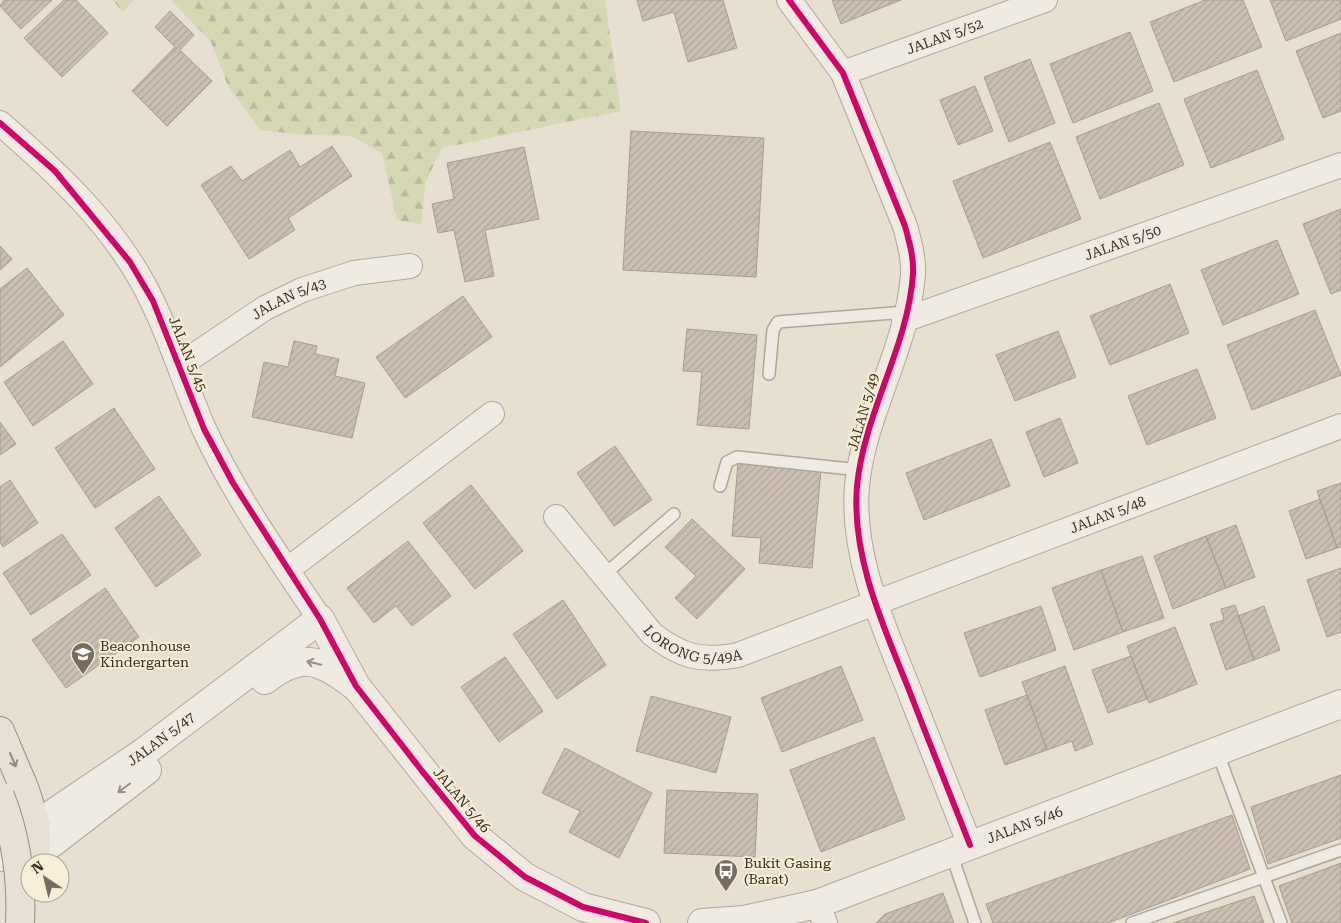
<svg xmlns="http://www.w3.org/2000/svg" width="1341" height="923" font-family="'Roboto Serif',serif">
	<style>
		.forest { fill: url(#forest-firs) }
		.building { fill: url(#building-hatch); stroke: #a89c90 }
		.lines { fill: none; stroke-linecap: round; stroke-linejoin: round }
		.service-casing { stroke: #ada599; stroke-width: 14 }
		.minor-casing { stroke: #ada599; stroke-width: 26 }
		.tertiary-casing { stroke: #ada599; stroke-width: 30 }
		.primary-casing { stroke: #928b80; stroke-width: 30 }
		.service { stroke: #efebe3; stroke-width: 11 }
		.minor { stroke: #efebe3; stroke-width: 24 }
		.tertiary { stroke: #efebe3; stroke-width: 28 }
		.primary { stroke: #e6e1d4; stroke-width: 28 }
		.primary-bridge-casing { stroke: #928b80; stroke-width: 30; stroke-linecap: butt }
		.primary-bridge { stroke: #e6e1d4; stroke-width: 28 }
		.cycleway-casing { stroke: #f7eed8; stroke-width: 9 }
		.cycleway { stroke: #d6006c; stroke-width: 6 }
		.oneway { stroke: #968c82 }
		.oneway2 { stroke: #92887a }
		.labels { text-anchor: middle; stroke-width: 4; stroke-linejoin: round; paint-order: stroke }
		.street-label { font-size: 14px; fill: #3d2e20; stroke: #f7eed8 }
		.poi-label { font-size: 14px; fill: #3d2e20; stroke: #f7eed8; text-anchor: start }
	</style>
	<defs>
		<pattern id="forest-firs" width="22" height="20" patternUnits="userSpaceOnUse" patternTransform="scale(1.25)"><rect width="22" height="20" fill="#d6d7b3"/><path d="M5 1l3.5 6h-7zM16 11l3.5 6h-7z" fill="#b9b99a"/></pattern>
		<pattern id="building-hatch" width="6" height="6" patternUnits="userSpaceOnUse" patternTransform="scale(1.25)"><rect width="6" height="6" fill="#cbbfb2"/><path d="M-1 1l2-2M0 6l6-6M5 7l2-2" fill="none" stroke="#afa499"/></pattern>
	</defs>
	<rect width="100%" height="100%" fill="#e7e0d1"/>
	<path class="forest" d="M112 0H134L123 12Z
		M171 0H605L621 111 442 148 426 181 421 224 397 220 382 153 351 136 304 135 260 130 228 86 211 42Z"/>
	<path class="building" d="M4 0H52L21 29 0 6Z
		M64 0H76L108 33 62 77 24 38Z
		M637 0H723L737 48 688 62 674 12 643 21Z
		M832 0H901L841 24Z
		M1205 0H1243L1262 47 1174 82 1150 22Z
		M1270 0H1341V19L1286 41Z
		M170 11 194 35 180 50 212 81 167 126 132 91 175 47 155 27Z
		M1130 32 1153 91 1073 123 1050 64Z
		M1341 33V111L1323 118 1296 51Z
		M1030 59 1055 123 1009 142 984 77Z
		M1257 70 1284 139 1211 168 1184 99Z
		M975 86 993 131 958 145 940 100Z
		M1159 103 1184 165 1100 199 1076 137Z
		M631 131 764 138 756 277 623 270Z
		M1050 142 1081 219 983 258 953 181Z
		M332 146 352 176 288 218 295 230 249 259 201 185 231 166 242 181 290 150 300 167Z
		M524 147 539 219 485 230 494 276 465 282 454 230 438 233 432 204 454 199 447 163Z
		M1341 209V290L1331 294 1303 224Z
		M1277 240 1299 294 1223 325 1201 270Z
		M0 246 12 259 0 270Z
		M27 268 64 315 0 367V289Z
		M1170 284 1189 333 1110 365 1090 316Z
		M463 296 492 337 405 398 376 357Z
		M1315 310 1341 375 1252 410 1227 345Z
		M687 329 757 335 749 429 697 425 702 372 683 371Z
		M1058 331 1076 377 1015 401 996 355Z
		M63 341 93 384 33 426 4 382Z
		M294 341 317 346 315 354 339 359 335 376 365 383 352 438 252 417 264 362 288 367Z
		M1197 369 1216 418 1147 445 1128 396Z
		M114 408 155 469 95 508 55 448Z
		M1060 418 1078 463 1044 477 1026 432Z
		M0 422 16 444 0 455Z
		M991 439 1010 486 924 520 906 473Z
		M615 446 652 500 614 526 577 473Z
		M738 463 821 470 812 568 759 563 761 538 732 536Z
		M10 480 38 523 3 547 0 542V487Z
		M1341 483V547L1337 548 1317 491Z
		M471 485 523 551 475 589 423 523Z
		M159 496 201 555 156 587 115 528Z
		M1320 499 1337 548 1306 559 1289 511Z
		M692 519 745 569 697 619 675 598 696 576 665 547Z
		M1236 525 1255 577 1226 588 1206 536Z
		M62 534 91 575 31 615 3 573Z
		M1206 536 1226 588 1173 609 1154 556Z
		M408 541 451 596 412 626 396 606 374 623 347 588Z
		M1142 556 1164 618 1123 632 1101 570Z
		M1341 568V632L1327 637 1307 580Z
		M1101 570 1123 632 1074 650 1052 588Z
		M105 588 139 637 66 688 32 640Z
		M563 600 606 665 557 699 513 634Z
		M1235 605 1254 660 1226 670 1210 624 1224 620 1221 609Z
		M1041 606 1056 650 980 677 964 633Z
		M1264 606 1280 650 1254 660 1238 616Z
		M1175 627 1197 684 1149 703 1127 646Z
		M1131 656 1147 699 1108 713 1092 670Z
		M505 657 543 711 499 742 461 687Z
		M841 666 863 720 782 752 761 698Z
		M1065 666 1093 744 1075 751 1072 741 1047 750 1022 682Z
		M1027 695 1047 750 1005 765 985 710Z
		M651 696 731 717 716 773 636 751Z
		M874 737 905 819 821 852 790 770Z
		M565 748 652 793 619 858 569 832 580 811 542 793Z
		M1341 775V838L1268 864 1251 807Z
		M667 790 758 794 755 857 664 853Z
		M1232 815 1250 869 1108 923H993L986 904Z
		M1341 863V923H1292L1279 886Z
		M943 893 954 923H876L885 914Z
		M1254 896 1264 923H1173Z"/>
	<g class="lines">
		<g class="service-casing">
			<path id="service" d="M769 374 773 330 778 322 906 312
				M720 486 727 462 737 457 860 470
				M604 575 674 514
				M1217 751 1281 923
				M951 853 975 923
				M1132 923 1341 850"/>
		</g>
		<g class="minor-casing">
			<g id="minor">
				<path d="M789 0 843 73 905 226C909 241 914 258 913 274 908 347 864 413 857 486 851 557 884 627 909 690 929 742 950 794 970 845"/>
				<path id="s1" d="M843 73 1045 0"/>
				<path d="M0 123C59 174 120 231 153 303 173 344 186 388 204 429 235 496 279 558 320 619"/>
				<path id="s2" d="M904 320 1341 165"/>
				<path id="s3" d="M180 365 265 308 302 290 354 273 410 266"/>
				<path id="s4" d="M556 517 652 634C682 657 701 662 738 655L1341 426"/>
				<path d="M287 570 492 414"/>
				<path d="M817 904 825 923"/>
			</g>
		</g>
		<g class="tertiary-casing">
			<g id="tertiary">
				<path d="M265 680C302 651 319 659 355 686"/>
				<path d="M35 856 147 770"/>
				<path id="s5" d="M0 857 36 825 144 752 320 619 356 686 475 836 525 877 583 907 646 923"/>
				<path id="s6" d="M702 923 744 920 817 904 1341 704"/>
			</g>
		</g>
		<g class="primary-casing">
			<path id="primary" d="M0 731 25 790 36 825 35 863"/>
		</g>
		<use href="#service" class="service"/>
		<use href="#minor" class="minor"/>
		<use href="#tertiary" class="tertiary"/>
		<use href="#primary" class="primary"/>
		<g class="primary-bridge-casing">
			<path id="primary-bridge" d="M0 796C16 836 22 881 20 923"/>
		</g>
		<use href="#primary-bridge" class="primary-bridge"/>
		<g class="cycleway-casing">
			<path id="cycleway" d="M789 0 843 73 905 226C909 241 914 258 913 274 908 347 864 413 857 486 851 557 884 627 909 690 929 742 950 794 970 845
				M0 123 55 171 130 262 153 301 204 429 233 483 320 619 356 686 422 771 475 836 525 877 583 907 646 923"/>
		</g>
		<use href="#cycleway" class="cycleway"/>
	</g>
	<defs><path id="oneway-shaft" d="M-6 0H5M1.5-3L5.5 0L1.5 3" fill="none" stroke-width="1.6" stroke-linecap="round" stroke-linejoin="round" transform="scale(1.25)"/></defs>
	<g class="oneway">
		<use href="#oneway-shaft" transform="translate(314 663) rotate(-166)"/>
		<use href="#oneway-shaft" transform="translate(124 788) rotate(143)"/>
	</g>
	<use class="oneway2" href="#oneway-shaft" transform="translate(13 760) rotate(67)"/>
	<defs>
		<g id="school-pin" transform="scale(1.25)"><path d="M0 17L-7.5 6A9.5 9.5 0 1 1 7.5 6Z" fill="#786c5e" stroke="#f7eed8"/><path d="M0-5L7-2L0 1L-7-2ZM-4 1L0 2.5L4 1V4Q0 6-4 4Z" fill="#fff"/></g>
		<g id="bus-pin" transform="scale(1.25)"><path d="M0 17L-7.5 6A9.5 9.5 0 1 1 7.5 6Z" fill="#786c5e" stroke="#f7eed8"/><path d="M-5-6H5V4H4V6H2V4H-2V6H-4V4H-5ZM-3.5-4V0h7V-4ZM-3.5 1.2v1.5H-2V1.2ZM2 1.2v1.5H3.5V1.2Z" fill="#fff"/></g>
	</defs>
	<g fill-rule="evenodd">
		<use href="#school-pin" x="83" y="654"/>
		<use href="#bus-pin" x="726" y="871"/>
	</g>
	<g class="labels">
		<g class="street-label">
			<text dy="5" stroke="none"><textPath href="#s1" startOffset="108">JALAN 5/52</textPath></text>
			<text dy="5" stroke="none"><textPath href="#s2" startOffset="232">JALAN 5/50</textPath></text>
			<text dy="5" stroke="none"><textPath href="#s3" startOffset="128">JALAN 5/43</textPath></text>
			<text transform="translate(188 354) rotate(68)" y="5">JALAN 5/45</text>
			<text transform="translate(863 412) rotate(-74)" y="5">JALAN 5/49</text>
			<text dy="5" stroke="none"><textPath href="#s4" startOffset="639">JALAN 5/48</textPath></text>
			<text dy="5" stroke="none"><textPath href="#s4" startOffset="195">LORONG 5/49A</textPath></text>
			<text dy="5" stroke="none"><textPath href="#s5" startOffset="200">JALAN 5/47</textPath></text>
			<text transform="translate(462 800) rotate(50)" y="5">JALAN 5/46</text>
			<text dy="5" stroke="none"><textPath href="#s6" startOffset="339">JALAN 5/46</textPath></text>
		</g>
		<g class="poi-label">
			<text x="100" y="651">Beaconhouse<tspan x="100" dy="16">Kindergarten</tspan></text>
			<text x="744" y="868">Bukit Gasing<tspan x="744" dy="16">(Barat)</tspan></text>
		</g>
	</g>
	<g transform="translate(45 878) rotate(325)"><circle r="24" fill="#f7eed8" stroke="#ada18e"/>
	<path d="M0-4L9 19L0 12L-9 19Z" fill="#786c5e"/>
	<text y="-8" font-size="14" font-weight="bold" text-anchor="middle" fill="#3d2e20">N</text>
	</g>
</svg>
